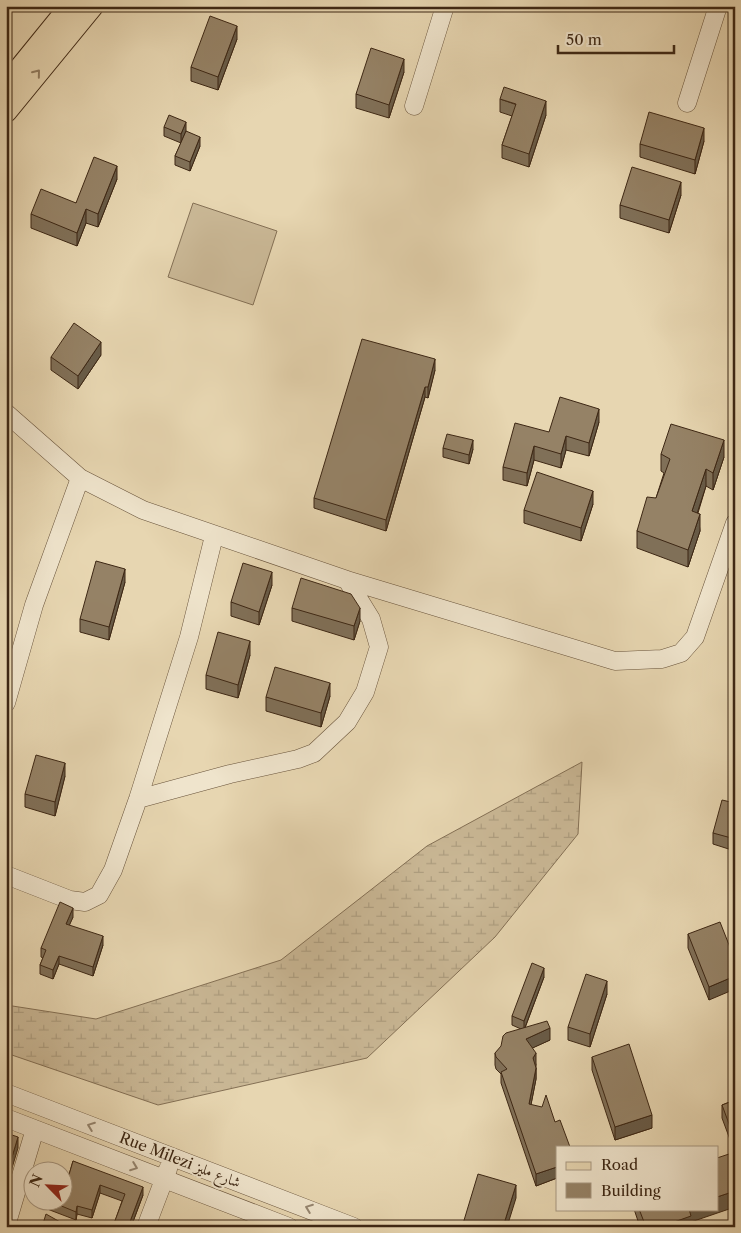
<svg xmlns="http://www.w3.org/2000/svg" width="741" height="1233" font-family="'Libre Caslon Text',Amiri,serif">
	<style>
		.wetland { fill: url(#wetland-marsh); stroke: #847055 }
		.pitch { fill: #cab896; stroke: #847055 }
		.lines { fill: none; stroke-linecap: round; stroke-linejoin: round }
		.minor-casing { stroke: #68533b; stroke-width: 19 }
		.major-casing { stroke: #3d2714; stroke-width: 24 }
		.minor { stroke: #efe4cc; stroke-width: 18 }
		.major { stroke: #e7d6b1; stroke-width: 22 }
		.wall { fill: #807058; stroke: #3d2714 }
		.shaded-wall { fill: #685b47; stroke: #3d2714 }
		.building { fill: #958266; stroke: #3d2714 }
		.oneway { stroke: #927e62 }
		.oneway2 { stroke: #968670 }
		.labels { text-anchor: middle; stroke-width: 4; stroke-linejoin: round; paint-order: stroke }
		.street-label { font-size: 15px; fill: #3d2714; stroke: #efe4cc }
	</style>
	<defs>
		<pattern id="wetland-marsh" width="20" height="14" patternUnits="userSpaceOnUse" patternTransform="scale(1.25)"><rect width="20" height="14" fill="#cab896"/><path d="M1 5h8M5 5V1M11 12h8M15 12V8" fill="none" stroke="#ae9e80"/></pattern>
	</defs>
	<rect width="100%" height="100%" fill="#e7d6b1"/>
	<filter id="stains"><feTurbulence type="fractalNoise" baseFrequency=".004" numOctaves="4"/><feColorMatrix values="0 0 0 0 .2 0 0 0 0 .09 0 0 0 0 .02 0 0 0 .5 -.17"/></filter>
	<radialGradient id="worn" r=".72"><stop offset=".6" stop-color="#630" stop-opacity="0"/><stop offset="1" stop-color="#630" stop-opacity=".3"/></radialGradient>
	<path class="wetland" d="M582 762 578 834 495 937 367 1058 158 1105 6 1053V1005L96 1019 281 960 427 846Z"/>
	<path class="pitch" d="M193 203 277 231 253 305 168 277Z"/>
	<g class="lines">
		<g class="minor-casing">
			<path id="minor" d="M687 103 718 6
				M414 106 445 6
				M6 413 80 478 143 510 347 580 615 661 662 659 681 653 695 637 735 523
				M6 703 34 605 80 478
				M138 799 230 774 298 759 314 753 347 722 365 692 379 647 371 619 347 580
				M6 875 70 900 85 902 99 895 113 870 138 799 189 637 214 536
				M6 1093 354 1227
				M6 1118 289 1227
				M6 1226 35 1129
				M146 1227 168 1169"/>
		</g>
		<g class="major-casing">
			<path id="major" d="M6 86 71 6
				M6 111 92 6"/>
		</g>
		<use href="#minor" class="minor"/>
		<use href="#major" class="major"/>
	</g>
	<path class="wall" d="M578 6H586L585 9Z
		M237 39 218 90 191 81V67Z
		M404 72 389 118 356 108V94Z
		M500 99 546 115 529 167 502 158V145L512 116 500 112Z
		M164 127 186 131 200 146 190 171 175 165V156L181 143 164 136Z
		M704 141 695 174 640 157V144Z
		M117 179 98 227 86 223 77 246 31 228V214L76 203Z
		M681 195 669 233 620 218V205Z
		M101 355 78 389 51 370V357Z
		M435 370 428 398 425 397 386 531 314 508V498Z
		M599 422 589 456 566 450 561 468 534 460 527 486 503 480V467L549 432Z
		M443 448 473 449 469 464 443 457Z
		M661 454 724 457 713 490 706 486 698 513 700 531 688 567 637 548V531L656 498 664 473 661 471Z
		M593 504 581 541 524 523V510Z
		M125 582 109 640 80 632V619Z
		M272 585 259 625 231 616V602Z
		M292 608 360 621 354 640 292 621Z
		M250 655 238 698 206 689V675Z
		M330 696 321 727 266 711V697Z
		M65 776 55 816 25 807V794Z
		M735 803V851L713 844V833Z
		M73 917 69 925 103 945 93 976 59 964 53 979 40 974V965L43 958 41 957V948Z
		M688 934 735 960 709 1000 688 948Z
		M544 977 525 1028 550 1040 532 1048 536 1065V1079L531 1104 557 1147V1178L536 1186 501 1083V1074L496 1069 495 1065V1053L521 1029 512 1025V1016Z
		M607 994 590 1047 568 1040V1027Z
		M592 1057 652 1128 615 1140 592 1070Z
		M735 1100V1153L722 1118V1105Z
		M73 1161 143 1195 131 1227H113L122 1201 100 1193 92 1218 77 1214 76 1220 42 1207V1200H62L66 1185Z
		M634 1209H717L691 1222V1227H640Z"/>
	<path class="shaded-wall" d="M237 26V39L218 90V77Z
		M404 59V72L389 118V105Z
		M546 101V115L529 167V154Z
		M186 122V131L181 143V134Z
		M704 128V141L695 174V160Z
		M200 137V146L190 171V162Z
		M117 166V179L98 227V214Z
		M681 182V195L669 233V220Z
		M86 209V223L77 246V233Z
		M101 342V355L78 389V376Z
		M435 359V370L428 398V387Z
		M425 387V397L386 531V520Z
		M599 409V422L589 456V443Z
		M566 436V450L561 468V454Z
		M473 440V449L469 464V455Z
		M724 440V457L713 490V473Z
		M534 446V460L527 486V473Z
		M706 469V486L692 529V511Z
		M593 491V504L581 541V528Z
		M700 514V531L688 567V550Z
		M125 569V582L109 640V627Z
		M272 572V585L259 625V612Z
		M360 608V621L354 640V626Z
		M250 641V655L238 698V685Z
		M330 683V696L321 727V713Z
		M65 763V776L55 816V802Z
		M73 908V917L66 933V924Z
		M103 936V945L93 976V967Z
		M59 956V964L53 979V970Z
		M544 968V977L524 1030V1021Z
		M735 976V989L709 1000V987Z
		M607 981V994L590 1047V1034Z
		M550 1028V1040L526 1051V1039Z
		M536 1053V1065L533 1070V1058Z
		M536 1068V1079L529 1115V1104Z
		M652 1115V1128L615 1140V1127Z
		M18 1137V1148L6 1188V1177Z
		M557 1167V1178L536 1186V1174Z
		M100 1185V1193L92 1218V1210Z
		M516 1185V1198L507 1227H503Z
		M143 1187V1195L131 1227H128Z
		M735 1191V1207L691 1222V1227H660L688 1209H717V1197Z
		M77 1206V1214L76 1220V1212Z"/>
	<path class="building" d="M210 16 237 26 218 77 191 67Z
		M371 48 404 59 389 105 356 94Z
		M504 87 546 101 529 154 502 145 516 104 500 99Z
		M649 112 704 128 695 160 640 144Z
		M169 115 186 122 181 134 164 127Z
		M186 131 200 137 190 162 175 156Z
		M94 157 117 166 98 214 86 209 77 233 31 214 41 189 76 203Z
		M632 167 681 182 669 220 620 205Z
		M74 323 101 342 78 376 51 357Z
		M362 339 435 359 428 387H425L386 520 314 498Z
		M560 397 599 409 589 443 566 436 561 454 534 446 527 473 503 467 515 423 549 432Z
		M671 424 724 440 713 473 706 469 692 511 700 514 688 550 637 531 647 497 656 498 670 459 661 454Z
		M447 434 473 440 469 455 443 448Z
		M537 472 593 491 581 528 524 510Z
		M96 561 125 569 109 627 80 619Z
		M243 563 272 572 259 612 231 602Z
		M301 578 351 594 360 608 354 626 292 608Z
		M218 632 250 641 238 685 206 675Z
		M275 667 330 683 321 713 266 697Z
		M36 755 65 763 55 802 25 794Z
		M722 800 735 803V839L713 833Z
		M60 902 73 908 66 924 103 936 93 967 59 956 53 970 40 965 46 950 41 948Z
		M720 922 735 960V976L709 987 688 934Z
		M532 963 544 968 524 1021 512 1016Z
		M586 974 607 981 590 1034 568 1027Z
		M547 1021 550 1028 526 1039 536 1053 533 1058 536 1068 529 1104 542 1107 546 1095 555 1122 560 1120 570 1147H557V1167L536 1174 501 1072 507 1069 496 1057 495 1053 501 1046 503 1036 506 1033Z
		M629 1044 652 1115 615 1127 592 1057Z
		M735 1100V1140L722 1105Z
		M6 1133 18 1137 6 1177Z
		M732 1153 735 1160V1191L717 1197V1158Z
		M73 1161 143 1187 128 1227H115L113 1226 125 1194 100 1185 92 1210 77 1206 76 1212 47 1200H62V1184L66 1185Z
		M478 1174 516 1185 503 1227H462Z
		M639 1209H689L691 1216 660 1227H646Z
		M46 1214 69 1227H42Z
		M21 1224 28 1227H20Z"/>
	<defs><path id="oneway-chevron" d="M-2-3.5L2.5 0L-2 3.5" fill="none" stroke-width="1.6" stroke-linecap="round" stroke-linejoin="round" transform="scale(1.25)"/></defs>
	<use class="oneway" href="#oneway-chevron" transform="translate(37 73) rotate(-51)"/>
	<g class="oneway2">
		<use href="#oneway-chevron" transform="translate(91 1126) rotate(-159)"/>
		<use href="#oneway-chevron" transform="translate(134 1167) rotate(21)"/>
		<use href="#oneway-chevron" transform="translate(309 1208) rotate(-159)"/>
	</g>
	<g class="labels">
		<g class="street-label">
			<text transform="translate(180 1160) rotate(21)" y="5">Rue Milezi شارع مليز</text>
		</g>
	</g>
	<rect width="741" height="1233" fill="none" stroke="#e7d6b1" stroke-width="25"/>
	<rect x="8" y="8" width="726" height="1218" fill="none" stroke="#3d2714" stroke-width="2.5"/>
	<rect x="12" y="12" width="716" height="1208" fill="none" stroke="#3d2714"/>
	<rect x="556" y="1146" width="162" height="65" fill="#efe4cc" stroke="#a89882"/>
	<rect x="566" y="1162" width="25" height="8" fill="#e7d6b1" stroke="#a89882"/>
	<text x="601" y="1170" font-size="15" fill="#3d2714">Road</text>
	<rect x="566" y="1183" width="25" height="15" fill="#958266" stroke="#a89882"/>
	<text x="601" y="1196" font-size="15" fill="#3d2714">Building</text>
	<g transform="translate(48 1186) rotate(294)"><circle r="24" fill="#efe4cc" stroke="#a89882"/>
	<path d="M0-4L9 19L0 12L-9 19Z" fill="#8f2418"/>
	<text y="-8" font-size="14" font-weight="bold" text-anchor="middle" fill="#3d2714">N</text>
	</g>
	<path d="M558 45v8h116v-8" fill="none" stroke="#3d2714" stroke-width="2.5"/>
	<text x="566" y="45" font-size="15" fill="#3d2714" stroke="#efe4cc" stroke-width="4" paint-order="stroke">50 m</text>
	<rect width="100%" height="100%" filter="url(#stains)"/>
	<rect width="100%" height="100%" fill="url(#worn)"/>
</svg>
